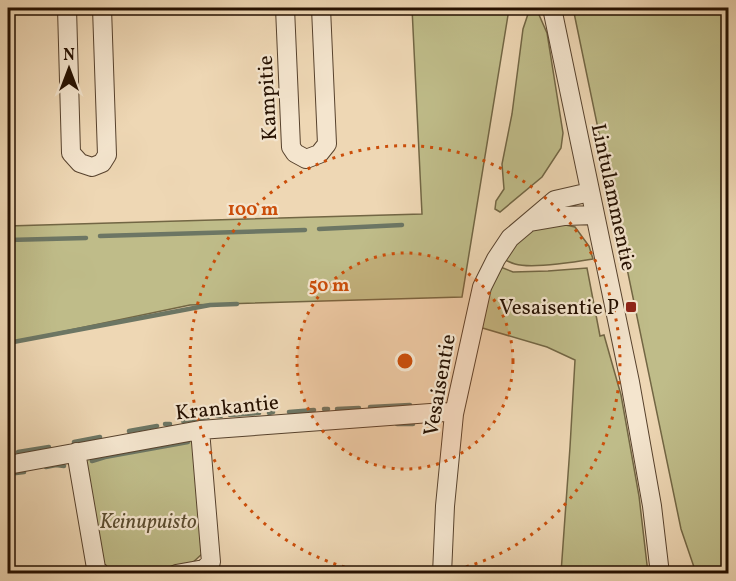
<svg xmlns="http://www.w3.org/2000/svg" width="736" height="581" font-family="Vollkorn,serif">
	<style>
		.green { fill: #bfbc89; stroke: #726644; stroke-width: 1.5 }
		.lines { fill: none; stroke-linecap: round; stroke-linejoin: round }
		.stream { stroke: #6c7664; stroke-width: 4.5 }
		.minor-casing { stroke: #57422d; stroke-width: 20 }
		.minor { stroke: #f4e5ce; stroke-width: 18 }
		.ring { fill: none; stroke: #cb4e0a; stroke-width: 3; stroke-dasharray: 3 6 }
		.poi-dot { fill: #8f2418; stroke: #f4e5ce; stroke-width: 2 }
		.labels { text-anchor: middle; stroke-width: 4.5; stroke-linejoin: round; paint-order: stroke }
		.street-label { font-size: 21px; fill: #251000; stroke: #f4e5ce }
		.poi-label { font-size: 21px; fill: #251000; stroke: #f4e5ce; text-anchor: end }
		.park-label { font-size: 21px; font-style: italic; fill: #5b4c30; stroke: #f4e5ce }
		.centre { fill: #cb4e0a; stroke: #f4e5ce; stroke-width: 3 }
		.ring-label { font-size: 18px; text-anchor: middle; font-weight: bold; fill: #cb4e0a; stroke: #f4e5ce; stroke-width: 4.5; stroke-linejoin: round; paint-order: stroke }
	</style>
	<rect width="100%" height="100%" fill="#eed7b4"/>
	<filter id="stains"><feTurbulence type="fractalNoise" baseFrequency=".00333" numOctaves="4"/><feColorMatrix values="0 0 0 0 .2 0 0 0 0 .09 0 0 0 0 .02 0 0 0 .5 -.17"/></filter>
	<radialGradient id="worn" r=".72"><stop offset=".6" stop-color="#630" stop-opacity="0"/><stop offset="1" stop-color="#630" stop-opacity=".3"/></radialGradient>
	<path class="green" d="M412 8H509V9L462 297 190 305 8 343V226L422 214Z
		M530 8H536L547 33 563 133 561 148 542 177 500 212 495 209 496 201 504 189 502 164 512 114 523 29Z
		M573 8H728V573H696L681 529Z
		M561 224 575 227 589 246 593 259C575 262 532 269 515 264 511 263 506 260 502 259L512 245 536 228Z
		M498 266 513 272 548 271 587 268 600 336 604 335 621 395 639 496 648 573H561L570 447 575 360 547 347 479 327Z
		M186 437 194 442 202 554 191 564 127 573H115L102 565 85 463 87 456Z"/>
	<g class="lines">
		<path class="stream" d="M319 229 402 225
			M100 236 305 230
			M8 240 86 238
			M8 343 210 305 237 304
			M370 407 410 405
			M324 409H328
			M337 409 359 408
			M289 412 314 410
			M269 413 273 412
			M230 415 259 413
			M217 416H221
			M183 421 208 417
			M165 424H170
			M397 424H413
			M129 431 157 426
			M74 442 100 437
			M18 452 49 447
			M92 461 105 457 188 442
			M46 467 56 465 64 466
			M8 474 24 472"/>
		<g class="minor-casing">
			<path id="minor" d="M67 8 71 153 80 163 92 167 102 163 107 155 102 8
				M285 8 291 147 295 153 306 159 319 154 327 144 321 8
				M552 8 630 382 652 506 660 574
				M530 222 565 216 595 215
				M76 452 96 568 101 574
				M8 465 200 430 444 412 454 414
				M176 574 204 569 211 562 200 430
				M442 574 445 506 454 414 482 287 496 259 510 238 555 200 590 192"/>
		</g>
		<use href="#minor" class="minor"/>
	</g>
	<circle cx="405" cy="361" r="108" fill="#cb4e0a" fill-opacity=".12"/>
	<g class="ring">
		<circle cx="405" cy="361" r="108"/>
		<path d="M371 573A215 215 0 1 1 439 573"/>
	</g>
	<rect class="poi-dot" x="625" y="301" width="12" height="12" rx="3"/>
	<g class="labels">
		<g class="street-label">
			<text transform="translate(267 98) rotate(-93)" y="7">Kampitie</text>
			<text transform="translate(614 197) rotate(78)" y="7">Lintulammentie</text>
			<text transform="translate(439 385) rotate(-80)" y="7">Vesaisentie</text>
			<text transform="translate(227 407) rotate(-6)" y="7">Krankantie</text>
		</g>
		<g class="poi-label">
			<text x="619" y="314">Vesaisentie P</text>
		</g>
		<g class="park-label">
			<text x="148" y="528">Keinupuisto</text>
		</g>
	</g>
	<circle cx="405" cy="361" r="9" class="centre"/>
	<g class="ring-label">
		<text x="253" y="215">100 m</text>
		<text x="329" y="291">50 m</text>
	</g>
	<rect width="736" height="581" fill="none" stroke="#eed7b4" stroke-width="30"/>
	<rect x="9" y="9" width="718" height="563" fill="none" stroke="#251000" stroke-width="3"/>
	<rect x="15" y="15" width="706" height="551" fill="none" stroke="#251000" stroke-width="1.5"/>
	<g transform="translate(69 69)" stroke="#f4e5ce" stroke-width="4.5" paint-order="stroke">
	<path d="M0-4.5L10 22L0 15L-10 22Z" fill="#251000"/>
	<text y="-9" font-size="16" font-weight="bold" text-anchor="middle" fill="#251000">N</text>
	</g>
	<rect width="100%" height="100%" filter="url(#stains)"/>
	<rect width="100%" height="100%" fill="url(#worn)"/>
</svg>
